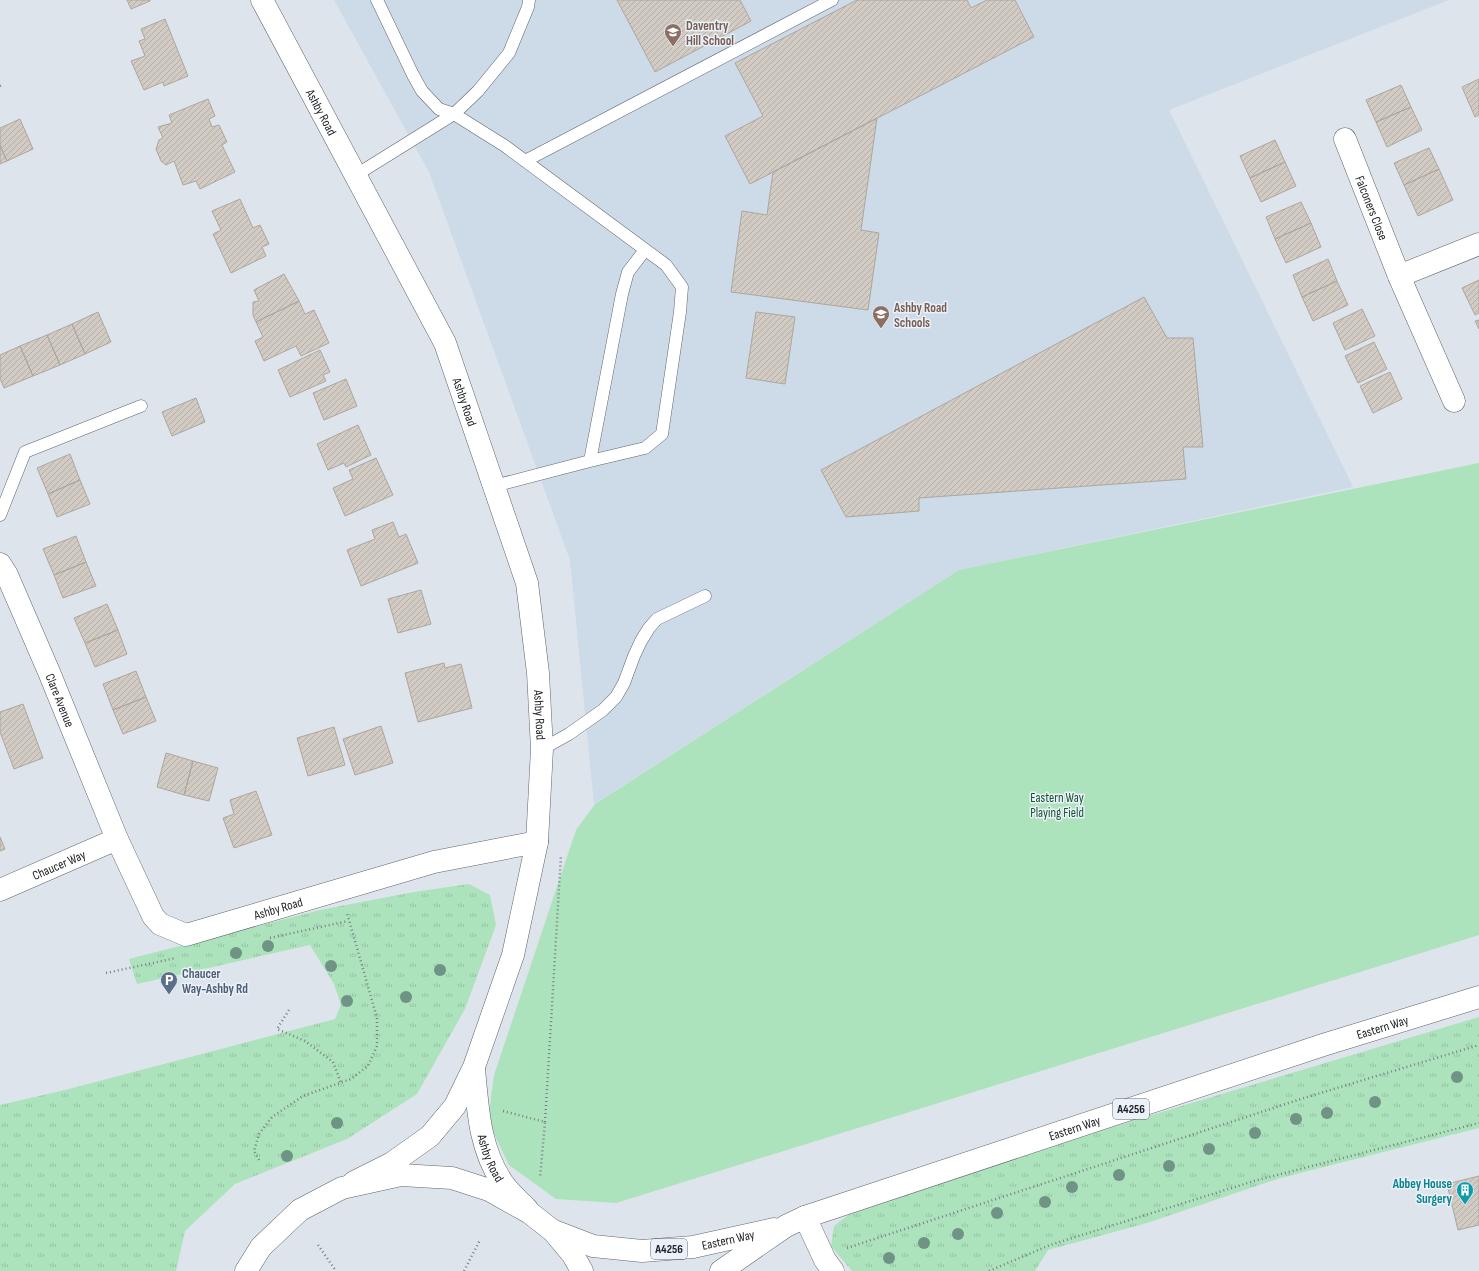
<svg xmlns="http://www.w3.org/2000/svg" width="1479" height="1271" font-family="'Sofia Sans Condensed',sans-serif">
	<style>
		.built { fill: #cddae7 }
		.grass { fill: url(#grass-tufts) }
		.park { fill: #ace3bc }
		.building { fill: url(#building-hatch); stroke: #ada69e }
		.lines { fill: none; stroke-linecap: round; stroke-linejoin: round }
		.service-casing { stroke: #5f656c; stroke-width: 13 }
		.minor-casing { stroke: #5f656c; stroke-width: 23 }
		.tertiary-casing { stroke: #5f656c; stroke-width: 23 }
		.primary-casing { stroke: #5f656c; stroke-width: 23 }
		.path { stroke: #7a7e84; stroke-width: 2.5; stroke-dasharray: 1 3; stroke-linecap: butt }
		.service { stroke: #fff; stroke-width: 12 }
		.minor { stroke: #fff; stroke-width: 22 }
		.tertiary { stroke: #fff; stroke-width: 22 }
		.primary { stroke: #fff; stroke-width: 22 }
		.tree { fill: #6f9384 }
		.labels { text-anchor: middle; stroke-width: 3; stroke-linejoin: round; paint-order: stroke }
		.shield { fill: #eaf1f9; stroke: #5d6165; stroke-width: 1 }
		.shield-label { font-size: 12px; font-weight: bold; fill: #212326 }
		.education-label { font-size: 13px; font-weight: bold; fill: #785e54; stroke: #eaf1f9; text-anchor: start }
		.street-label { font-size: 13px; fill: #212326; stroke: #eaf1f9 }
		.park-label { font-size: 13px; fill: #15512e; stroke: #eaf1f9 }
		.service-label { font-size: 13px; font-weight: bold; fill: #4e5e75; stroke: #eaf1f9; text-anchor: start }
		.culture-label { font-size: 13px; font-weight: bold; fill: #0d838f; stroke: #eaf1f9; text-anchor: end }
	</style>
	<defs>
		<pattern id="grass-tufts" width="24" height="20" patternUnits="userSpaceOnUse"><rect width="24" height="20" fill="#ace3bc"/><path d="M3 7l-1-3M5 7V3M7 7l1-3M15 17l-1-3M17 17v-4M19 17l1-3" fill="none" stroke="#94c2a1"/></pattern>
		<pattern id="building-hatch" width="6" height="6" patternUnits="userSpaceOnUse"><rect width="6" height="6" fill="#d1cbc3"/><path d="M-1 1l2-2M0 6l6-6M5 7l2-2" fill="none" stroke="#b3aea7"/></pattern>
	</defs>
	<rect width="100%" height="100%" fill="#dde4ec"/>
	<path class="built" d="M334 0H1449L1169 110 1353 487 959 570 594 804 570 560 429 172Z"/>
	<path class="grass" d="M469 884 490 895 496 925 465 1009 417 1094 347 1139 235 1184 185 1231 176 1271H0V1105L65 1090 335 1019 341 1005 334 984 310 945 137 984 129 959 320 910 414 892Z
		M1479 1017V1128L1280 1178 1147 1223 1048 1250 1035 1271H852L831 1246 834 1226 852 1212 1088 1134Z"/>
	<path class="park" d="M1479 463V935L616 1203 556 1199 509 1165 488 1121 494 1075 576 830 595 804 959 570Z"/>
	<path class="building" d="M127 0H150V1L131 9Z
		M617 0H740L751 21 655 72Z
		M857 0H967L971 8 987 0H1015L1034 37 750 184 725 136 763 116 735 63Z
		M165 19 188 76 164 86 163 82 144 90 131 61 145 56 139 41 145 39 141 29Z
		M1479 79V115L1475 117 1462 87Z
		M1401 85 1411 107 1376 122 1366 100Z
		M208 99 215 116 209 119 212 127 219 125 227 142 222 145 235 172 200 189 196 181 183 185 174 161 166 165 161 161 156 149 159 140 163 138 158 127 172 123 169 115Z
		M1411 107 1422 130 1387 147 1376 122Z
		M877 118 861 230 879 233 868 310 731 292 742 211 767 215 773 172Z
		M20 119 33 149 7 161 0 145V128Z
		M1275 140 1285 162 1250 178 1240 156Z
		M0 145 7 161 0 164Z
		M1429 148 1439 169 1404 185 1394 163Z
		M1285 162 1296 186 1261 202 1250 178Z
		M1439 169 1453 200 1418 216 1404 185Z
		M240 199 253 228 260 225 269 244 262 247 266 256 231 273 213 234 221 230 212 211Z
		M1301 202 1311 223 1275 239 1266 217Z
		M1311 223 1321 247 1286 263 1275 239Z
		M1328 259 1337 281 1302 297 1293 275Z
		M284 274 299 301 256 322 253 315V302L259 301 254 290Z
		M1479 280V313L1475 315 1462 288Z
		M1337 281 1348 305 1313 321 1302 297Z
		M1144 297 1167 338H1193L1203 447H1183L1186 479 919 498V511L846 517 821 470Z
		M299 301 305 314 314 310 329 343 301 356 296 346 264 361 255 341 263 337 256 322Z
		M1362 309 1375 336 1345 350 1333 323Z
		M98 312 111 342 85 354 72 324Z
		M756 312 795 317 785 384 746 378Z
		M1479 320V329L1475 321Z
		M72 324 85 354 60 365 47 335Z
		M47 335 60 365 33 376 20 346Z
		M1374 342 1387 369 1358 383 1345 356Z
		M20 346 33 376 4 388 0 378V355Z
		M320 350 330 372 323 375 326 381 290 397 278 370Z
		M1390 372 1402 399 1373 413 1360 386Z
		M346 379 357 406 324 420 313 393Z
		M196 398 205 422 172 436 162 412Z
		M358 425 371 455 346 467 344 463 328 470 317 444Z
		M70 454 80 480 48 494 37 468Z
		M376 458 393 495 345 516 333 488 353 479 349 470Z
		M80 480 90 504 57 517 48 494Z
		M393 522 399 537 406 534 418 563 361 586 347 550 375 539 372 530Z
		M76 536 86 562 54 575 43 549Z
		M86 562 96 586 63 598 54 575Z
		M421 590 431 624 398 633 388 599Z
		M107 604 118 630 85 643 74 618Z
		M118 630 127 654 95 667 85 643Z
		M444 663 445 668 461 664 472 708 418 722 405 673Z
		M136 671 146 697 113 710 103 684Z
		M146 697 156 721 123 734 113 710Z
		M23 704 43 758 14 769 0 732V712Z
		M381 726 393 763 355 775 343 739Z
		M334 727 345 765 308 776 297 738Z
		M166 753 193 761 184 795 157 787Z
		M193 761 218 768 209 801 184 795Z
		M256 791 272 835 234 848 223 818 234 814 230 800Z
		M0 837 5 849 0 851Z
		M1479 1176V1225L1458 1230 1447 1184Z"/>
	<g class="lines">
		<g class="service-casing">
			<path id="service" d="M377 0 413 75 422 91 439 109 454 114 505 146 666 265 682 287 680 312 662 434 645 448 590 461 494 486
				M525 161 832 0
				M356 175 454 114 478 91 509 53 528 7 529 0
				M590 461 622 294 628 272 645 250
				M0 515 25 452 141 406
				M542 749 569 734 603 710 616 697 624 683 634 656 641 641 649 628 657 619 705 596"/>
		</g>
		<g class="minor-casing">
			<g id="minor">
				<path id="s1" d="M1345 139 1399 276 1479 244"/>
				<path d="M1399 276 1454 401"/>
				<path id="s2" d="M0 564 7 575 49 672 117 839 153 916 160 924 186 935 434 862 537 842"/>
				<path id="s3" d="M0 890 117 839"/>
				<path d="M805 1217 825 1260 833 1271"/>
			</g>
		</g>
		<g class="tertiary-casing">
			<g id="tertiary">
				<path id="s4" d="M262 0 445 343 527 583 538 673 542 749 537 842 513 955 474 1067 455 1106 430 1136 392 1163 354 1182"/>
				<path id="s5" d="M474 1069C478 1109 479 1147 502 1182 509 1192 519 1201 527 1209"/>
			</g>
		</g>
		<g class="primary-casing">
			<g id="primary">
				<path id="s6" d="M554 1231 593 1246 642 1251 693 1247 774 1229"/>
				<path d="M246 1271 261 1247 300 1210 342 1188 401 1175 452 1178 489 1190 530 1213 553 1231 573 1255 582 1271"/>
				<path id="s7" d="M721 1271 786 1226 805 1217 1323 1045 1479 997"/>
			</g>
		</g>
		<path class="path" d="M0 86 2 85
			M270 938 348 921
			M106 973 176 958
			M289 1010 277 1029 305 1041 333 1062 341 1083
			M503 1111 545 1122 540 1178
			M545 1122 561 855
			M259 1160 254 1151 259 1134 272 1117 303 1096 351 1079 368 1066 377 1046V1018L347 913
			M318 1245 336 1271
			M847 1248 1304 1098 1479 1045
			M464 1271 480 1240
			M989 1271 1050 1245 1254 1181 1479 1123"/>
		<use href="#service" class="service"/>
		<use href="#minor" class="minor"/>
		<use href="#tertiary" class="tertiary"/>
		<use href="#primary" class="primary"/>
	</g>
	<g class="tree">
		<circle cx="268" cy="946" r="6"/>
		<circle cx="236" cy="953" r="6"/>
		<circle cx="331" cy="966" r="6"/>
		<circle cx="440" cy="970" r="6"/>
		<circle cx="406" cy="997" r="6"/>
		<circle cx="347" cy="1001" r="6"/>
		<circle cx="1457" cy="1077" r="6"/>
		<circle cx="1375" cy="1102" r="6"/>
		<circle cx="1327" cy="1113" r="6"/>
		<circle cx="1296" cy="1119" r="6"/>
		<circle cx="337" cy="1123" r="6"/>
		<circle cx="1255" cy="1133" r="6"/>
		<circle cx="1209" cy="1149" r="6"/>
		<circle cx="287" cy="1156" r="6"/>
		<circle cx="1169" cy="1166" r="6"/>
		<circle cx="1119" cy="1175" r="6"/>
		<circle cx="1072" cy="1187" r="6"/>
		<circle cx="1045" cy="1202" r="6"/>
		<circle cx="997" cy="1213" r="6"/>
		<circle cx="958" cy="1234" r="6"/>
		<circle cx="924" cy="1243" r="6"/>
		<circle cx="889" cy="1258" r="6"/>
	</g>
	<defs>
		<g id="school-pin" transform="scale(0.9)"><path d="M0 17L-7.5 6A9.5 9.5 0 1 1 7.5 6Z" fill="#8d6e63" stroke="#eaf1f9"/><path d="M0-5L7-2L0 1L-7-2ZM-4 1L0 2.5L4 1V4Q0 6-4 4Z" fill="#fff"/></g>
		<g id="parking-pin" transform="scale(0.9)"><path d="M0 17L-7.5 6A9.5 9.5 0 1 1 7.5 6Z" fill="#5c6f8a" stroke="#eaf1f9"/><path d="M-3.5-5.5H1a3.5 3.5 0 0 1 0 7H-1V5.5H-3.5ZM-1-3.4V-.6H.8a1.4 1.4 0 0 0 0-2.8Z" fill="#fff"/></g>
		<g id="building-pin" transform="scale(0.9)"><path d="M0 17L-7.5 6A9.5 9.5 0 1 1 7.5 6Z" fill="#0f9aa8" stroke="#eaf1f9"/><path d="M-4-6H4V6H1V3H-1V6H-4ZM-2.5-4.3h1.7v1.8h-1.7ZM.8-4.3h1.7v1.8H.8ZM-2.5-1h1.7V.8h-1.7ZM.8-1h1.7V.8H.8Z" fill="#fff"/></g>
	</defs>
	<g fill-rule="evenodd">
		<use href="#school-pin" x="673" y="32"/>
		<use href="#school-pin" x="881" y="314"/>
		<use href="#parking-pin" x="169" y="980"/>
		<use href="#building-pin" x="1465" y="1190"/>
	</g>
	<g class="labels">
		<g class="shield">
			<rect x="1113" y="1099" width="36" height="20" rx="3"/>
			<rect x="651" y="1239" width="36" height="20" rx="3"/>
		</g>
		<g class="shield-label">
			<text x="1131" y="1113">A4256</text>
			<text x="669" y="1253">A4256</text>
		</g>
		<g class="education-label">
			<text x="686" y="30">Daventry<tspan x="686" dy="15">Hill School</tspan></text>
			<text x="894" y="312">Ashby Road<tspan x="894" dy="15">Schools</tspan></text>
		</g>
		<g class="street-label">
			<text dy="5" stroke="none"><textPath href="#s4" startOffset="127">Ashby Road</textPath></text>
			<text dy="5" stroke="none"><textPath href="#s1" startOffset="74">Falconers Close</textPath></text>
			<text dy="5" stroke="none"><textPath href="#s4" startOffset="451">Ashby Road</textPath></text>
			<text dy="5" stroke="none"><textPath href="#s2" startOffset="149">Clare Avenue</textPath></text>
			<text dy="5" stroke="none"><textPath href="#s4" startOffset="775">Ashby Road</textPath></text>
			<text dy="5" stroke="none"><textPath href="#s3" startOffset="64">Chaucer Way</textPath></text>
			<text dy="5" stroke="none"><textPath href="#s2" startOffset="519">Ashby Road</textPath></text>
			<text dy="5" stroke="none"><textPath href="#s7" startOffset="708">Eastern Way</textPath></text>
			<text dy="5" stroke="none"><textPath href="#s7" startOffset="384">Eastern Way</textPath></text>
			<text dy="5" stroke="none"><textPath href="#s5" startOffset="91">Ashby Road</textPath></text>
			<text dy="5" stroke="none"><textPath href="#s6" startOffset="178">Eastern Way</textPath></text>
		</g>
		<g class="park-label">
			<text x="1057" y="802">Eastern Way<tspan x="1057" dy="15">Playing Field</tspan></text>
		</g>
		<g class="service-label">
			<text x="182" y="978">Chaucer<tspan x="182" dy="15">Way-Ashby Rd</tspan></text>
		</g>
		<g class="culture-label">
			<text x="1452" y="1188">Abbey House<tspan x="1452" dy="15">Surgery</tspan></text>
		</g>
	</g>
</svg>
